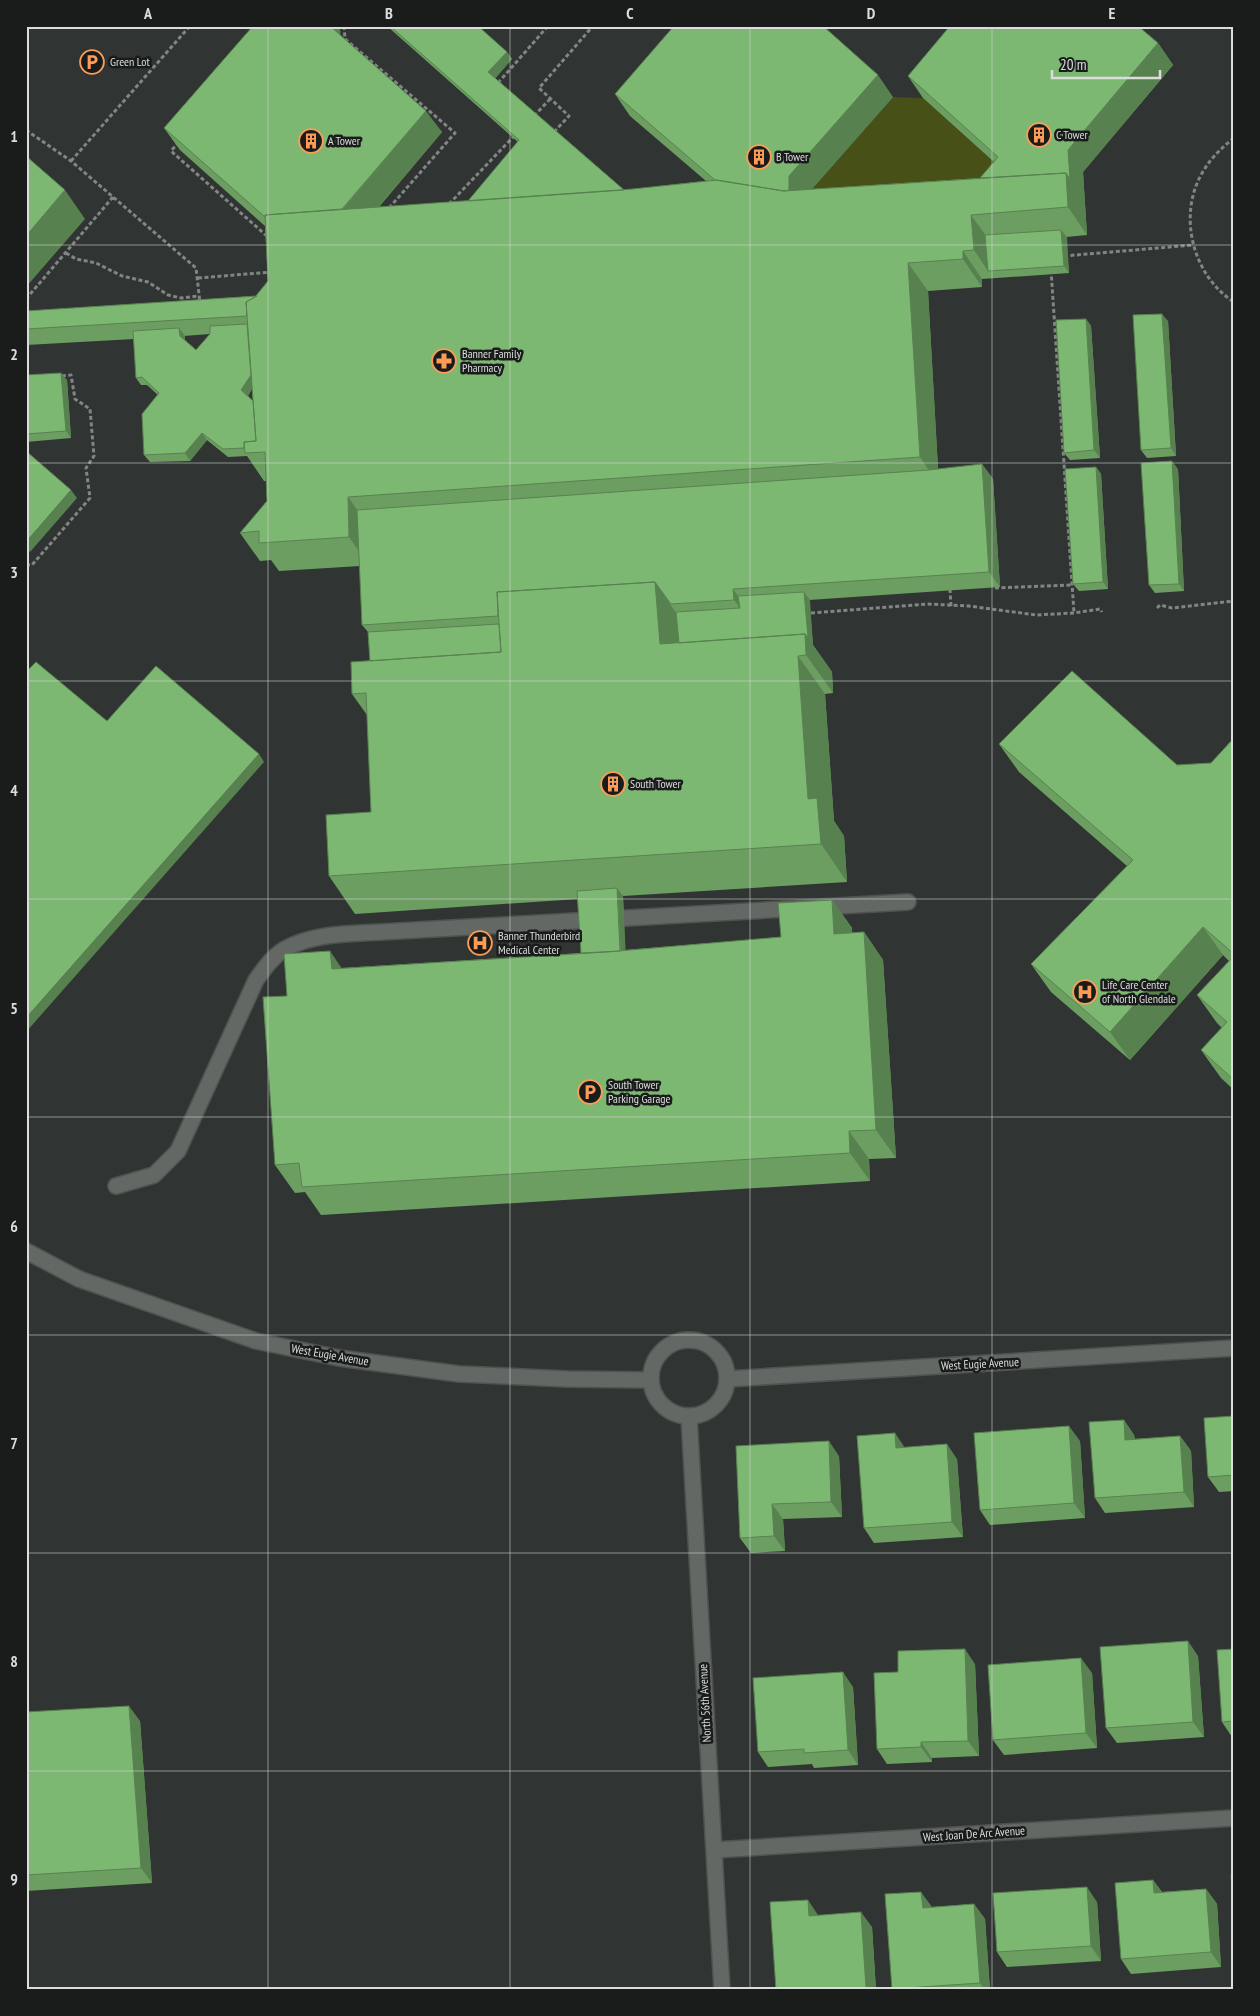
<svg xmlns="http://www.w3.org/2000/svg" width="1260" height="2016" font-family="'PT Sans Narrow',sans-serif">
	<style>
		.green { fill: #465017 }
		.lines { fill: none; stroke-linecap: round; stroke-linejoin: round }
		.service-casing { stroke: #4e5350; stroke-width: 18 }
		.minor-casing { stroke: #4e5350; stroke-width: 18 }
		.tertiary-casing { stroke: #4e5350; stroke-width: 18 }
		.path { stroke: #818583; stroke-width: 3; stroke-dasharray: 4 2.5; stroke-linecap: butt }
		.service { stroke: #636865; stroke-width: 15 }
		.minor { stroke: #636865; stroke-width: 15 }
		.tertiary { stroke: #636865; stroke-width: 15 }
		.wall { fill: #6c9e62; fill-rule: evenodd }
		.shaded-wall { fill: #588150 }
		.building { fill: #7db872; stroke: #588150 }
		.grid { fill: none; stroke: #dadddb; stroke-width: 1; stroke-opacity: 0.55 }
		.labels { text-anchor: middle; stroke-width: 5; stroke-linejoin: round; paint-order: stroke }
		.poi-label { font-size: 12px; fill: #dadddb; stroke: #1a1c1b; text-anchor: start }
		.street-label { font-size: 12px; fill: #dadddb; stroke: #1a1c1b }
		.neatline { fill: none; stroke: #dadddb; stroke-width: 2 }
		.grid-label { font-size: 16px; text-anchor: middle; font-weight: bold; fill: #dadddb }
	</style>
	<rect width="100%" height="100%" fill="#303533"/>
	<path class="green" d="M893 97 923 98 1013 179 804 198Z"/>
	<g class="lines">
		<g class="service-casing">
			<path id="service" d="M116 1186 154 1175 178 1151 256 980C264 969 273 956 285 949 313 933 350 934 381 932L908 902"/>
		</g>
		<g class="minor-casing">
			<path id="minor" d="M689 1417 722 1990
				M714 1850 1234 1818"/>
		</g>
		<g class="tertiary-casing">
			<path id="tertiary" d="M26 1251 79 1279 256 1341 339 1358 459 1374 567 1379 650 1380
				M651 1378a38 38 0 1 1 76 0a38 38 0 1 1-76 0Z
				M727 1379 1234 1348"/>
		</g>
		<path class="path" d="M344 26 345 39 455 133 389 208
			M498 83 548 26
			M534 116 551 98
			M26 130 71 161 196 268 200 303
			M554 132 569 116 539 88 593 26
			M1234 138C1221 148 1209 160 1201 175 1178 217 1193 276 1234 302
			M179 142 171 151 268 237
			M71 161 190 26
			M449 204 516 134
			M66 253 76 259 96 263 122 276 148 282 168 295 181 298 199 296
			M1064 256 1193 245
			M1051 270 1074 613
			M198 278 272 272
			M26 299 113 197
			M26 565H32L90 498 86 468 94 456 90 409 75 399 71 375 59 376
			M995 588 1072 585
			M951 606 950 590H952
			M1157 608 1160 605 1172 608 1234 601
			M811 613 927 604 969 606 1036 615 1074 613 1100 609 1102 612"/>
		<use href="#service" class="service"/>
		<use href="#minor" class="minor"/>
		<use href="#tertiary" class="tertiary"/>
	</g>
	<path class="wall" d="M253 26H340V36L442 132 379 207 468 201 518 142 387 26H478L507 52 512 59 495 78 624 190 706 181 630 116 615 94 893 97 812 189 980 178 994 162 923 98 908 76 1158 43 1173 65 1083 172 1087 235 1066 237 1069 273 982 279V287L928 291 938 469 982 464 993 479 1000 587 809 600 813 645 832 672 833 693 825 694 834 821 844 836 847 882 623 896 625 950 781 937 832 900 852 928V933L864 932 883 960 896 1158 869 1159 870 1181 321 1215 305 1192 295 1193 275 1165 287 996 342 968 581 953 578 899 355 914 329 876 371 812 367 715 352 694 370 661 368 632 362 625 360 566 279 571 271 560 260 561 240 533 267 501 266 481H264L247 456 228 457 207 440 190 461 150 462 144 455 158 395 147 385H141L136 378 134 339 26 345V311L257 296 268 281 265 226 180 150 164 128ZM210 334 196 350 185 340 184 336ZM252 389 253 401 248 396Z
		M1086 319 1091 326 1100 458 1070 460 1064 453Z
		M1168 321 1176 456 1147 458 1141 450Z
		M26 375 67 380 71 438 26 442Z
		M1096 467 1101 474 1108 589 1079 591 1073 584Z
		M1178 469 1184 591 1155 593 1149 585Z
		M1234 738V1090L1221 1078 1201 1050 1222 1028 1217 1023 1197 995 1229 961 1223 955 1130 1060 1051 992 1031 964 1127 866 1019 772 999 744 1177 765 1211 763Z
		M1234 1416V1491L1219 1492 1208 1477Z
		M1124 1420 1134 1435 1135 1439 1180 1436 1191 1451 1194 1507 1105 1513 1095 1498Z
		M1080 1441 1085 1518 990 1525 980 1510Z
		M736 1446 839 1456 842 1517 783 1519 785 1551 751 1553 740 1538Z
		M904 1447 957 1459 963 1537 874 1543 864 1528Z
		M1234 1649V1737H1232L1222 1722Z
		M1198 1656 1204 1737 1117 1743 1106 1728Z
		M975 1664 979 1756 932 1758V1762L887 1764 877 1749 898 1672Z
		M1092 1673 1097 1748 1004 1755 993 1740Z
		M853 1687 858 1765 814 1768 812 1764 768 1767 758 1752Z
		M26 1712 140 1721 152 1883 26 1891Z
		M1153 1880 1162 1892 1206 1889 1217 1904 1221 1967 1131 1974 1121 1959Z
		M1097 1902 1101 1961 1007 1967 997 1952Z
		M974 1904 985 1919 990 1990H892V1989L932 1907Z
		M818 1915 872 1927 876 1990H776Z"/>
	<path class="shaded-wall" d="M328 26H340L341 45Z
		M1158 43 1173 65 1083 172 1087 235 1068 207 1066 173 1068 150Z
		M507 52 512 59 494 80 488 72Z
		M878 75 893 97 804 198 789 197V176Z
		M426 111 442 132 351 239 336 217Z
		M65 190 85 219 26 287V236Z
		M971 215 991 243 988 271 974 250Z
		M1061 230 1067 237 1069 273 1064 266Z
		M963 251 982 279V287L963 259Z
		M908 263 928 291 939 486 920 457Z
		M1162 314 1168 321 1176 456 1171 448Z
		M1086 319 1091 326 1100 458 1094 450Z
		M179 328 185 336V343L180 336Z
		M254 371 259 379 247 397 241 390Z
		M61 373 67 380 71 438 66 431Z
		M202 433 207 440 190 461 185 453Z
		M1172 461 1178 469 1184 591 1179 584Z
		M982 464 993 479 1000 587 989 572Z
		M1096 467 1101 474 1108 589 1103 582Z
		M71 490 77 498 30 552 26 547V542Z
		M348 497 368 525 369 566 349 537Z
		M655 582 681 620 686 674 660 644Z
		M733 589 744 604 745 615 734 600Z
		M804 592 810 600 813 645 832 672 833 693 806 655Z
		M798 656 825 694 834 821 844 836 847 882 821 844 808 799Z
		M259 754 264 762 26 1032V1018Z
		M617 888 623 896 627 980 622 972Z
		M832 900 852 928 854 962 834 934Z
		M1203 927 1223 955 1130 1060 1110 1032Z
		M864 932 883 960 896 1158 876 1130Z
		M330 951 349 979 332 969Z
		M849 1131 869 1159 870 1181 850 1153Z
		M1124 1420 1134 1435 1136 1455 1125 1440Z
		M1069 1426 1080 1441 1085 1518 1074 1503Z
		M895 1433 905 1448H896Z
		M1180 1436 1191 1451 1194 1507 1184 1492Z
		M829 1441 839 1456 842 1517 831 1502Z
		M947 1444 957 1459 963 1537 952 1522Z
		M772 1504 783 1519 785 1551 774 1536Z
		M1188 1641 1198 1656 1204 1737 1193 1722Z
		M965 1649 975 1664 979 1756 968 1741Z
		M1081 1658 1092 1673 1097 1748 1086 1733Z
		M843 1672 853 1687 858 1765 848 1750Z
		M129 1706 140 1721 152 1883 141 1868Z
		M921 1742 932 1758V1762L921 1747Z
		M1153 1880 1163 1895 1154 1893Z
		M1087 1887 1097 1902 1101 1961 1091 1946Z
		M1206 1889 1217 1904 1221 1967 1211 1952Z
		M921 1892 932 1907 933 1923 923 1908Z
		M808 1900 818 1915 819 1931 809 1916Z
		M974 1904 985 1919 990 1990H985L980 1983Z
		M861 1912 872 1927 876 1990H868L866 1988Z"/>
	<path class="building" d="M253 26H330L426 111 342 209 265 215V217L164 128Z
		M390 26H478L507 52 488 72 624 190 468 201 519 140Z
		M674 26H823L878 75 789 176V190L784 191 715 180 615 94Z
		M950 26H1138L1158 43 1068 150 1070 179 1066 173 980 178 998 157 908 76Z
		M26 156 65 190 26 236Z
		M1066 173 1068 207 971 215 974 250 963 251V259L908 263 920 457 348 497 349 537 259 543V531L240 533 267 501 265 452 245 453 244 442 256 441 246 302 255 297 268 281 265 215 633 189 717 180 784 191Z
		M1061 230 1064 266 988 271 985 235Z
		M257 296 246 302 247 316 26 329V311Z
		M1162 314 1171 448 1141 450 1133 315Z
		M1086 319 1094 450 1064 453 1056 320Z
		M247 324 251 375 241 390 253 401 256 441 244 442V448L223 449 202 433 185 453 144 455 142 414 159 393 142 377 136 378 133 331 179 328 180 336 196 350 210 334V326Z
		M61 373 66 431 26 434V375Z
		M26 451 71 490 26 542Z
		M1172 461 1179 584 1149 585 1141 463Z
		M982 464 989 572 733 589 734 600 671 604 655 582 497 592 498 616 362 625 357 510 929 470Z
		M1096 467 1103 582 1073 584 1065 469Z
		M655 582 660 644 805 634 806 655 798 656 808 799 817 798 821 844 329 876 326 815 371 812 366 693 352 694 351 662 501 652 497 592Z
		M804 592 808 637 805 634 679 643 676 612 740 608 738 596Z
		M499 624 501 652 370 661 368 632Z
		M36 662 107 721 156 666 259 754 26 1018V672Z
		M1072 671 1177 765 1211 763 1234 738V954L1203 927 1110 1032 1031 964 1133 860 999 744Z
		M617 888 620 951 581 953 577 891Z
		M832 900 834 934 864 932 876 1130 849 1131 850 1153 302 1187 299 1163 275 1165 263 997 287 996 284 954 330 951 332 969 607 952 781 937 778 903Z
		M1234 956V1080L1201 1050 1227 1022 1197 995Z
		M1234 1416V1475L1208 1477 1204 1418Z
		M1124 1420 1125 1440 1180 1436 1184 1492 1095 1498 1089 1422Z
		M1069 1426 1074 1503 980 1510 974 1433Z
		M895 1433 896 1448 947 1444 952 1522 864 1528 857 1436Z
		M829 1441 831 1502 772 1504 774 1536 740 1538 736 1446Z
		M1188 1641 1193 1722 1106 1728 1100 1647Z
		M965 1649 968 1741 921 1742V1747L877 1749 874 1673 898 1672V1651Z
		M1234 1649V1721L1222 1722 1217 1650Z
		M1081 1658 1086 1733 993 1740 988 1665Z
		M843 1672 848 1750 804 1753V1749L758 1752 753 1678Z
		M129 1706 141 1868 26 1875V1712Z
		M1231 1875H1234V1918Z
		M1153 1880 1154 1893 1206 1889 1211 1952 1121 1959 1115 1883Z
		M1087 1887 1091 1946 997 1952 993 1893Z
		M921 1892 923 1908 974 1904 980 1983 892 1989 885 1894Z
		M808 1900 809 1916 861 1912 866 1988 840 1990H776L770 1902Z"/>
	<path class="grid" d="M268 26V1990M510 26V1990M750 26V1990M992 26V1990M26 245H1234M26 463H1234M26 681H1234M26 899H1234M26 1117H1234M26 1335H1234M26 1553H1234M26 1771H1234"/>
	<defs>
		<g id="parking-ring" transform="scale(1.25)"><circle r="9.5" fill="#1a1c1b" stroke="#fd9c57" stroke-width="1.5"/><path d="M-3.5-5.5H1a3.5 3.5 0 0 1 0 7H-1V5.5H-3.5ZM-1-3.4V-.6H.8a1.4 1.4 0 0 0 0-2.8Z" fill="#fd9c57"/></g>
		<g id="building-ring" transform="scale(1.25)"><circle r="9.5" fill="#1a1c1b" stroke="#fd9c57" stroke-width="1.5"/><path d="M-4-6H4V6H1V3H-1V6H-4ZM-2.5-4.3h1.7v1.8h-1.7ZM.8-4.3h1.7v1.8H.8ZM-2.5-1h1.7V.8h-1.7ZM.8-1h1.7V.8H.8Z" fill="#fd9c57"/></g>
		<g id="pharmacy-ring" transform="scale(1.25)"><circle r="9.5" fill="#1a1c1b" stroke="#fd9c57" stroke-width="1.5"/><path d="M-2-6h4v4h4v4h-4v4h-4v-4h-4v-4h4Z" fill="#fd9c57"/></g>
		<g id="hospital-ring" transform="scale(1.25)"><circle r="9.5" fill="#1a1c1b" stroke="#fd9c57" stroke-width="1.5"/><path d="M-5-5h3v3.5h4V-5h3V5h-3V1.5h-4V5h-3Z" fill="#fd9c57"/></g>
	</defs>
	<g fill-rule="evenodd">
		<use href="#parking-ring" x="92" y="62"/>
		<use href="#building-ring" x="1039" y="135"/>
		<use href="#building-ring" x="311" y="141"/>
		<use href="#building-ring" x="759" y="157"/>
		<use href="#pharmacy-ring" x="444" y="361"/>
		<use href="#building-ring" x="613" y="784"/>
		<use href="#hospital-ring" x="480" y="943"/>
		<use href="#hospital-ring" x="1085" y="992"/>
		<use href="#parking-ring" x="590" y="1092"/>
	</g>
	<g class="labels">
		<g class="poi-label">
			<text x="110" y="66">Green Lot</text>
			<text x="1056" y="139">C Tower</text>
			<text x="328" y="145">A Tower</text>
			<text x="776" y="161">B Tower</text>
			<text x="462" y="358">Banner Family<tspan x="462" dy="14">Pharmacy</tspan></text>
			<text x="630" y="788">South Tower</text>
			<text x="498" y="940">Banner Thunderbird<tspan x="498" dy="14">Medical Center</tspan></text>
			<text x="1102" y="989">Life Care Center<tspan x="1102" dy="14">of North Glendale</tspan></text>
			<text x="608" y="1089">South Tower<tspan x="608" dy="14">Parking Garage</tspan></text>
		</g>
		<g class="street-label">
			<text transform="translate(330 1355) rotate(10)" y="4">West Eugie Avenue</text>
			<text transform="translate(980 1364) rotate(-3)" y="4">West Eugie Avenue</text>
			<text transform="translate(705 1703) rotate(-93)" y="4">North 56th Avenue</text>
			<text transform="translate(974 1834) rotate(-4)" y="4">West Joan De Arc Avenue</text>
		</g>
	</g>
	<rect width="1260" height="2016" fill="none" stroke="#1a1c1b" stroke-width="55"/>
	<path d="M1052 70v8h108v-8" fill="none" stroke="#dadddb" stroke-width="2.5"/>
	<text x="1060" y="70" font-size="15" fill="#dadddb" stroke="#1a1c1b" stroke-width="4" paint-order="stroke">20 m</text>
	<rect x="28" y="28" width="1204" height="1960" class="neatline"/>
	<g class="grid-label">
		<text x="148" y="19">A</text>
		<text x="389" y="19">B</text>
		<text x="630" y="19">C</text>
		<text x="871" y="19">D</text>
		<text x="1112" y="19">E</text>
		<text x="14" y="142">1</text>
		<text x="14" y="360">2</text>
		<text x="14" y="578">3</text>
		<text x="14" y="796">4</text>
		<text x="14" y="1014">5</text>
		<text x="14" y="1232">6</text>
		<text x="14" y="1449">7</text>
		<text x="14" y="1667">8</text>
		<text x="14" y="1885">9</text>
	</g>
</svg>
